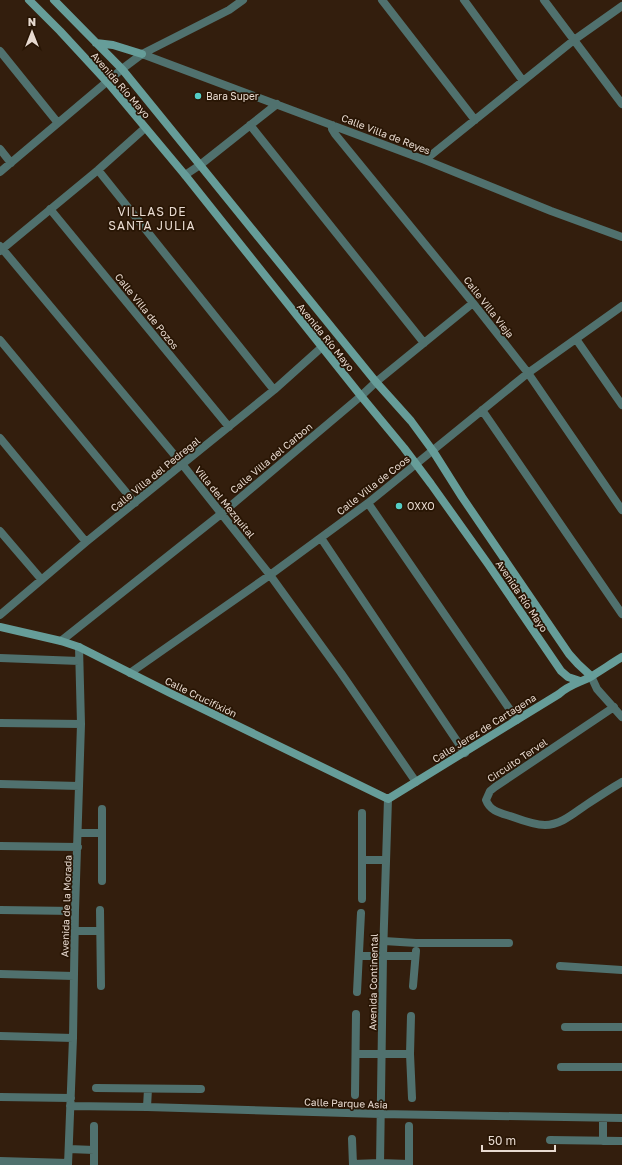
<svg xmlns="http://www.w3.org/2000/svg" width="622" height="1165" font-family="'Golos Text',sans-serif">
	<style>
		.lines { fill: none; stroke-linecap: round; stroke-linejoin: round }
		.street { stroke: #50716e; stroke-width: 8 }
		.secondary { stroke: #669d99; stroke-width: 8 }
		.poi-dot { fill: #55cec6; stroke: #281504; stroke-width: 1.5 }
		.labels { text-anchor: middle; stroke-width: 3.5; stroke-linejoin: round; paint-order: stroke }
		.street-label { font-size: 10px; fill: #e8dad0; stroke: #281504 }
		.poi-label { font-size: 10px; fill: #e8dad0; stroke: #281504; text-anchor: start }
		.quarter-label { font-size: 12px; letter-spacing: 1px; fill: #e8dad0; stroke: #281504 }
	</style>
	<rect width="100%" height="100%" fill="#331e0d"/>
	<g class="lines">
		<path class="street" d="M382 0 475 120
			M464 0 523 81
			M544 0 622 104
			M0 51 58 123
			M142 54 425 160 551 211 622 237
			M250 125 424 343
			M332 125V129L335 134 473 303 528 373 622 510
			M0 149 11 163
			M425 160 574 40 622 6
			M98 170 274 390
			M0 172 122 69 142 54 229 10 243 0
			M185 175 200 165 277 104
			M50 209 229 427
			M0 246 182 464 270 575 341 673 416 782
			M0 251 98 170 145 128
			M576 339 622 405
			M0 340 135 503
			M482 410 622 614
			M0 438 86 542
			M368 503 517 720
			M0 531 41 579
			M321 538 465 753
			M0 615 86 542 274 390 322 347
			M61 641 221 514 361 396 376 382 473 303
			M0 658 79 661
			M130 673 270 575 368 503 528 373 622 306
			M591 676 597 689 622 717
			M614 707 495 787 490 791 486 800C490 811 500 813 510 816 521 820 533 825 545 825 561 825 574 813 586 805 598 797 610 789 622 782
			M0 723 81 724
			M0 784 79 786
			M102 809V881
			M78 833H102
			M0 846 78 847
			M363 860H386
			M362 899V813
			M0 910 75 911
			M100 910 101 986
			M75 931H100
			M384 941 416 943H509
			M359 956H415
			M560 966 622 970
			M0 974 74 976
			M413 986 416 951
			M357 992 361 913
			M411 1016 410 1054 412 1098
			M565 1027H622
			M0 1036 73 1038
			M356 1054H410
			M561 1067H622
			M96 1088 201 1089
			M355 1095 356 1014
			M0 1097 71 1098
			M70 1106 147 1107 380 1114 622 1118
			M147 1107 148 1089
			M409 1126V1165
			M352 1139 353 1165
			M550 1140 622 1141
			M603 1141V1118
			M69 1149 94 1150
			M0 1161 68 1163
			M353 1164 380 1163 409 1164
			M68 1165 73 1038 75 911 81 724 79 647
			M94 1165V1126
			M380 1165 383 955 388 799"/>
		<path class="secondary" d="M29 0 60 31 109 84 185 175 361 396 404 448 431 484 488 564 561 671 568 677 580 681
			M54 0 122 69 200 165 376 382 411 421 433 451 462 497 569 654 578 664 591 676
			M96 43 113 45 142 54
			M0 627 61 641 79 647 170 693 388 799 559 694C570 684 580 683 592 676 602 670 612 663 622 657"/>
	</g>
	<g class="poi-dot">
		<circle cx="198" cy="96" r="4"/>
		<circle cx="399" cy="506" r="4"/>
	</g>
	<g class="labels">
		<g class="street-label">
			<text transform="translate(121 85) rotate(49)" y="4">Avenida Río Mayo</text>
			<text transform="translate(386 134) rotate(21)" y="4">Calle Villa de Reyes</text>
			<text transform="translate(489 307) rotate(52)" y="4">Calle Villa Vieja</text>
			<text transform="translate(147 311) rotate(51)" y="4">Calle Villa de Pozos</text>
			<text transform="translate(326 337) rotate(51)" y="4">Avenida Río Mayo</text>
			<text transform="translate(271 458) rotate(-40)" y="4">Calle Villa del Carbon</text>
			<text transform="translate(155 474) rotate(-39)" y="4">Calle Villa del Pedregal</text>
			<text transform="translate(373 485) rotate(-38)" y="4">Calle Villa de Coos</text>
			<text transform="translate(225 502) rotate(51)" y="4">Villa del Mezquital</text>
			<text transform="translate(522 596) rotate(56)" y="4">Avenida Río Mayo</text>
			<text transform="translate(201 697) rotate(26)" y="4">Calle Crucifixión</text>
			<text transform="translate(484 728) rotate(-32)" y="4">Calle Jerez de Cartagena</text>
			<text transform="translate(517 760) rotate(-34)" y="4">Circuito Tervel</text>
			<text transform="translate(66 906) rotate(-88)" y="4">Avenida de la Morada</text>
			<text transform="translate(373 982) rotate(-89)" y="4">Avenida Continental</text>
			<text transform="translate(346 1103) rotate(2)" y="4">Calle Parque Asia</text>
		</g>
		<g class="poi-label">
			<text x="206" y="100">Bara Super</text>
			<text x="407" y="510">OXXO</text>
		</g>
		<g class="quarter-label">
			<text x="152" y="216">VILLAS DE<tspan x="152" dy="14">SANTA JULIA</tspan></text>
		</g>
	</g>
	<g transform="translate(32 32)" stroke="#281504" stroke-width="3" paint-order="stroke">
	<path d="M0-3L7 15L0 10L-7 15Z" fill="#e8dad0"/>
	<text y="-6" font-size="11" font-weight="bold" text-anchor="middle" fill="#e8dad0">N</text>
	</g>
	<path d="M482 1145v6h73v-6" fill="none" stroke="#e8dad0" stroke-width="2"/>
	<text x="488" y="1145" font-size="12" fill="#e8dad0" stroke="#281504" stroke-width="3" paint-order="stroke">50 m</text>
</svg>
